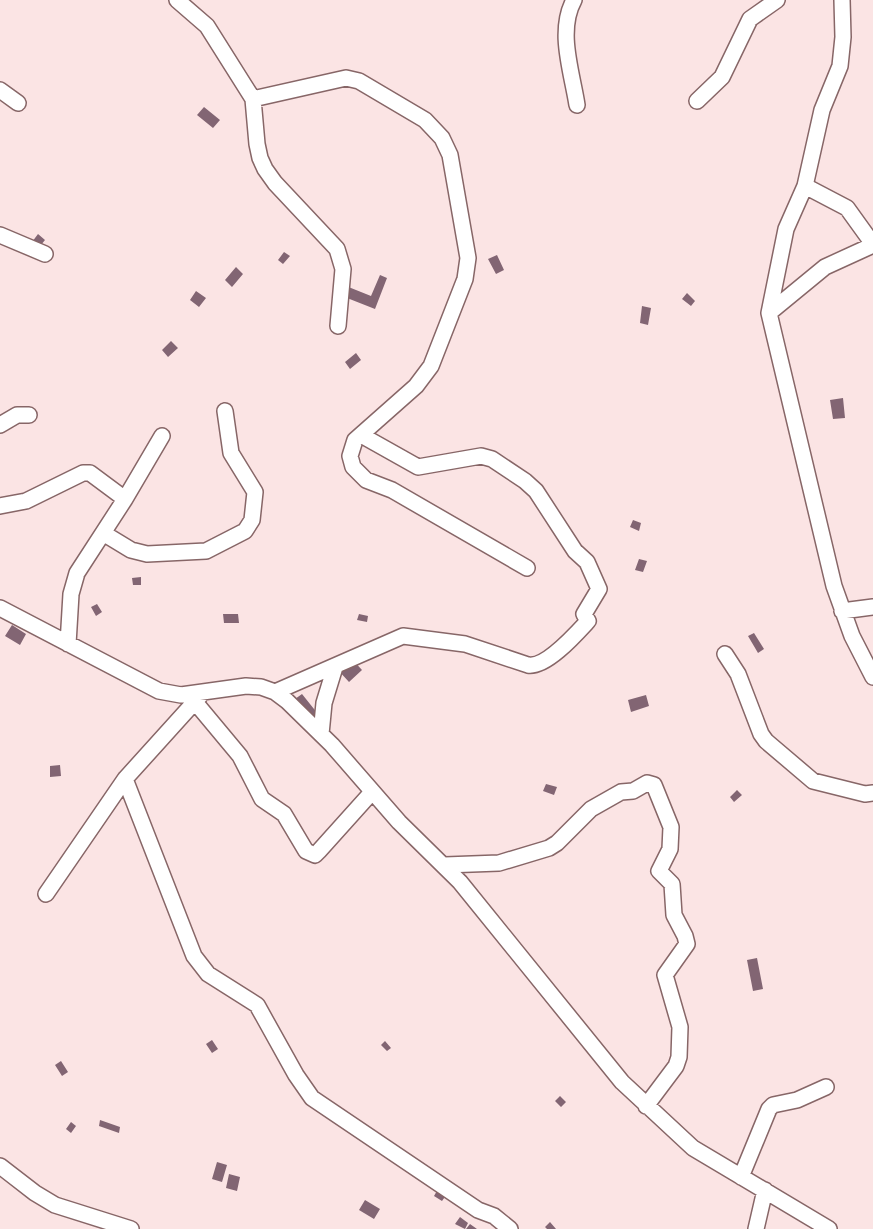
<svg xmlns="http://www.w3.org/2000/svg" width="873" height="1229" font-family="Literata,serif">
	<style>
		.building { fill: #826573 }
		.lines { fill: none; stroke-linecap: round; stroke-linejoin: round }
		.minor-casing { stroke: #876667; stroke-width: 18 }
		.minor { stroke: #fff; stroke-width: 15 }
	</style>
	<rect width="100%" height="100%" fill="#fbe4e4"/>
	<path class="building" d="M204 107 220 120 213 128 197 115Z
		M38 234 45 240 36 251 29 246Z
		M284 252 290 256 283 264 278 260Z
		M497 255 504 270 496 274 488 259Z
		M236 267 243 274 232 287 225 280Z
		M380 275 387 278 375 309 342 296 346 286 371 296Z
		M196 291 206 298 199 307 190 300Z
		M687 293 695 301 691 306 682 299Z
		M642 306 651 308 648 325 640 323Z
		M171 341 178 348 168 357 162 350Z
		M356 353 361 360 350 369 345 362Z
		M843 398 845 418 833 419 830 400Z
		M633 520 641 523 639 531 630 527Z
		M639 559 647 561 643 572 635 570Z
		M141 577V585H133L132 578Z
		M97 604 102 612 96 616 91 607Z
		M223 614H238L239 623H224Z
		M359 614 368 616 367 622 357 620Z
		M12 625 26 634 20 645 5 636Z
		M754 633 764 649 758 653 748 636Z
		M351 658 362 670 349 682 338 670Z
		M302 694 318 714 310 720 295 699Z
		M646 695 649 706 631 712 628 700Z
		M60 765 61 776 50 777V766Z
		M546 784 557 787 554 795 543 791Z
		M737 790 742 795 734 802 730 797Z
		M757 958 763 989 753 991 747 960Z
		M212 1040 218 1049 212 1053 206 1044Z
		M385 1041 391 1048 387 1051 381 1045Z
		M61 1061 68 1072 62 1076 55 1065Z
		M560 1096 566 1102 561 1107 555 1101Z
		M100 1120 120 1127 119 1133 99 1126Z
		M71 1122 76 1126 71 1133 66 1129Z
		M217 1162 227 1165 222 1182 212 1179Z
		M229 1174 240 1177 237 1191 226 1188Z
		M438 1189 447 1194 442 1201 434 1196Z
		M365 1200 380 1209 374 1219 359 1210Z
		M460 1217 468 1223 465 1229 455 1224Z
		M550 1222 556 1229H547L545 1227Z
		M470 1224 477 1229H466Z"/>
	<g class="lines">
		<g class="minor-casing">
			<path id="minor" d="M177 0 207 26 253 99 257 144 260 158 265 169 275 183 337 249 343 269 338 326
				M574 0C557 31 572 72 577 105
				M842 0 843 37 840 66 822 110 805 186 786 229 769 313 834 586 852 636 873 677
				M0 90 18 103
				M253 99 346 78 359 81 425 120 442 138 450 155 468 258 465 279 431 366 416 386 355 440 350 456 353 467 366 480 392 490 527 568
				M697 101 722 77 750 19 777 0
				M805 186 847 208 873 244
				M0 235 45 254
				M769 313 825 267 873 245
				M0 425 17 415H29
				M0 506 26 501 83 473H90L125 499
				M103 533 131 550 147 554 206 551 245 531 252 520 255 492 231 453 225 411
				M0 608 159 691 181 695 246 686 261 687 275 692 287 701 332 745 399 822 460 882 622 1082 693 1148 829 1229
				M842 611 873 607
				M68 644 71 594 77 573 125 499 162 436
				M725 654 738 674 761 734 766 741 813 781 865 794 873 793
				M275 692 403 636 465 644 528 665C546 668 576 634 588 621L584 614 599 589 587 562 575 551 536 491 525 481 492 459 481 456 418 467 361 435
				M195 702 240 756 262 799 284 814 306 851 315 855 319 851 372 792
				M321 734 324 703 335 667
				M125 779 194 956 208 974 257 1005 296 1075 312 1098 478 1210 494 1216 510 1229
				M445 865 499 863 549 848 557 843 591 809 621 792 633 791 647 783 654 785 671 827 670 849 659 871 672 884 674 915 685 936 687 944 665 975 680 1027 679 1057 676 1066 646 1106
				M46 894 125 779 200 696
				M0 1166 35 1193 55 1205 131 1229
				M741 1177 769 1109 773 1105 797 1100 826 1087
				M756 1229 765 1190"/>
		</g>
		<use href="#minor" class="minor"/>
	</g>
</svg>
